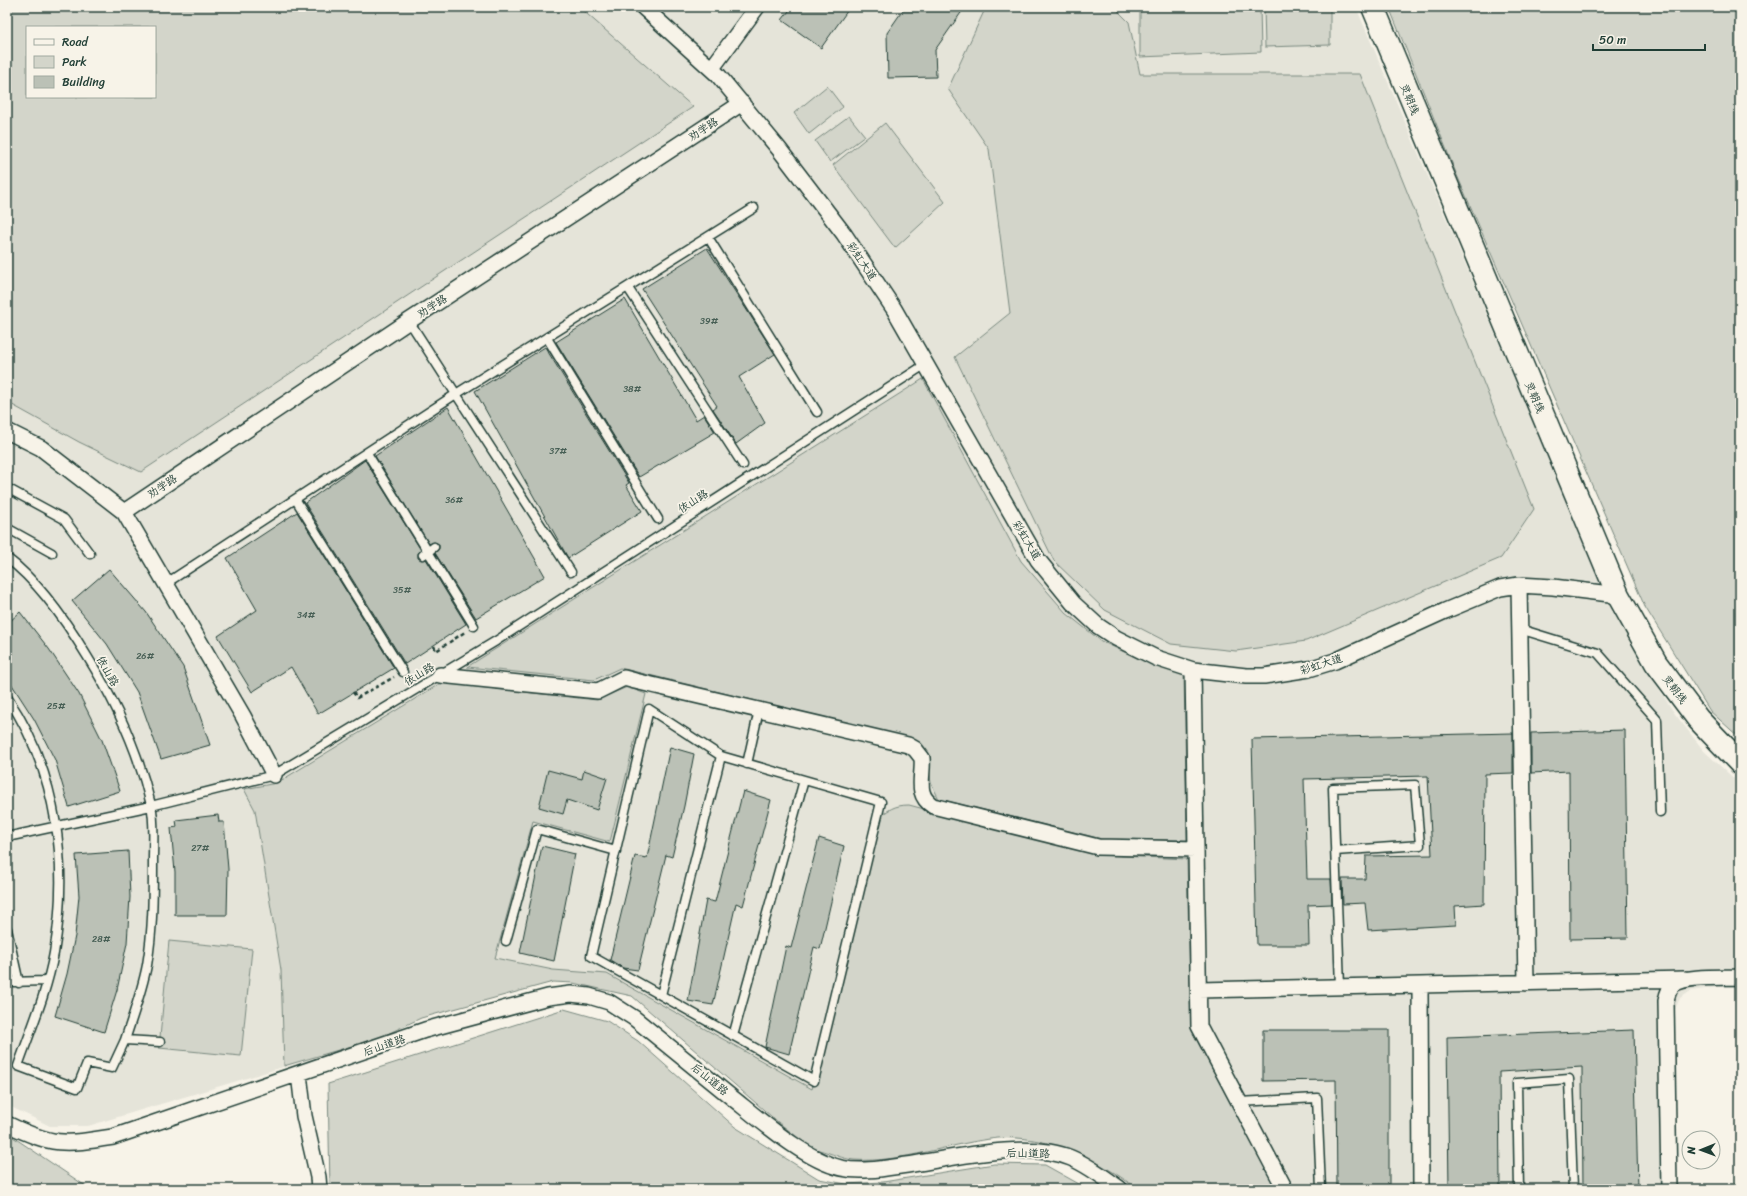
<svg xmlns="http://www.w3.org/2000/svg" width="1747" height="1196" font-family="Sriracha,'LXGW WenKai TC',sans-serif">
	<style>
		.built { fill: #e5e4d9; fill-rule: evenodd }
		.green { fill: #d3d5ca; stroke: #79897f; fill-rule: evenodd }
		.building { fill: #bbc1b6; stroke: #1f3d34 }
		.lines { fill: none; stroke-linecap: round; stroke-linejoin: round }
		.lane-casing { stroke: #1f3d34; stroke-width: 11 }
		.street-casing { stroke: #1f3d34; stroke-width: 18 }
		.secondary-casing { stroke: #1f3d34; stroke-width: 25 }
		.path { stroke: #1f3d34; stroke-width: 2.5; stroke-dasharray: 4 3; stroke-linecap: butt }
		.lane { stroke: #f7f3e8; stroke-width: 8 }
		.street { stroke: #f7f3e8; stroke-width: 15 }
		.secondary { stroke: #f7f3e8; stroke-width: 22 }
		.labels { text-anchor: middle; stroke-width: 3.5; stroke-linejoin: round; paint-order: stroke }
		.number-label { font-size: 9px; fill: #465e54 }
		.street-label { font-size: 11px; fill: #1f3d34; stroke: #f7f3e8 }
	</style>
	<rect width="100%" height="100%" fill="#f7f3e8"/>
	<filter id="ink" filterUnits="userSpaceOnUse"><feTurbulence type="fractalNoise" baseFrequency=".025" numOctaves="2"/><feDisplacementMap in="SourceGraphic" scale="8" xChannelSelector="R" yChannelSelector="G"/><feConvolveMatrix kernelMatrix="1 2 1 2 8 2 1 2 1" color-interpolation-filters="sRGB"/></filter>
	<g filter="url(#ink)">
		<path class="built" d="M7 7H1356L1582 538 1640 659 1675 714 1704 751 1740 784V987H1718L1691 991 1680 998 1674 1012V1155L1678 1189H1137L1125 1179 1069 1149 1038 1141 999 1138 892 1158 853 1160 666 1025 632 996 573 983 553 982 421 1018 379 1038 88 1126H50L7 1105ZM27 27H155V97H27Z"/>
		<path class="green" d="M7 7H579L693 107 141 472 79 442 7 402ZM27 27H155V97H27Z
			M986 7H1114L1129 22 1140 74H1360L1534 509 1501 558 1306 641 1236 651 1171 644 1105 610 1054 561 955 357 1010 313 989 149 948 89Z
			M1140 7H1260L1261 52 1140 57Z
			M1264 7H1330V45L1265 47Z
			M1389 7H1740V738L1710 711 1645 607 1456 173Z
			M827 86 843 107 809 134 794 113Z
			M849 116 865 136 830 162 815 141Z
			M885 123 945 202 895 248 833 165Z
			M923 379 1021 561 1066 613 1101 641 1137 658 1184 675 1187 840 1102 839 939 799 931 783 927 754 914 739 620 668 594 680 467 667Z
			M441 683 597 700 627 687 646 694 610 842 533 821 495 958 553 970 607 974 812 1089 877 819C888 810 894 805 909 805L1097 855 1187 859 1191 1029 1276 1189H1137C1101 1160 1045 1134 998 1138 950 1143 903 1163 854 1160 843 1159 831 1153 819 1150 813 1148 805 1148 799 1147L800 1139 779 1123 632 996 573 983 553 982 421 1018 379 1038 284 1066 281 970 255 810 244 789 277 783Z
			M169 941 252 949 241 1056 159 1048Z
			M564 1009 607 1021 638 1041 735 1127 819 1179 846 1184 883 1182 994 1164 1045 1165 1088 1189H330L328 1084Z
			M7 1133 90 1189H7Z"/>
		<path class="building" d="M792 7H850L821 48 782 20Z
			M905 7H965L935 50 936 77 888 78 887 33Z
			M707 248 775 354 739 377 765 423 736 444 713 409 717 406 642 289Z
			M625 299 696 420 704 415 715 432 639 477 556 342Z
			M545 347 629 483 626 485 642 511 568 558 475 391Z
			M448 407 545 576 476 618 435 553 439 549V544L434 542 429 544 375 456Z
			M365 460 421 550 418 553V558L421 560 426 559 466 624 405 664 306 505 305 503Z
			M297 512 394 668 318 714 291 667 252 692 218 636 257 610 227 558Z
			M109 569 146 612 183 667 210 745 161 759 137 692 107 644 72 601Z
			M20 612 49 649 79 694 102 740 120 791 69 807 55 760 34 719 7 677V624Z
			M1625 730 1628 938 1570 939 1569 771 1531 773V733Z
			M1513 733V773L1485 774 1484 904 1455 906 1456 925 1368 930 1365 903 1343 904 1342 879H1365L1366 856 1432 855 1428 776 1304 779 1307 879H1331L1332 904 1308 905 1309 945H1257L1252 739Z
			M670 747 694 754 684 806 672 857 666 855 638 970 623 968 610 960 635 856 647 858Z
			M548 770 582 779 584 770 607 778 597 810 567 800 563 814 539 807Z
			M743 791 771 800 743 906 736 903 713 1005 688 1001 706 900 715 902Z
			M218 815 219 822H224L228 869 227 915H175V872L171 828 177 827 176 820Z
			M819 838 844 846 820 949 814 947 789 1054 765 1047 786 946 791 948Z
			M542 846 575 854 554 961 520 953Z
			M128 851 130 897 127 943 117 990 104 1032 55 1016 67 974 75 936 79 896 76 855Z
			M1263 1030H1389V1189H1337L1336 1080 1263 1081Z
			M1634 1030 1638 1189 1583 1188 1582 1067 1499 1072 1500 1189H1449L1447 1037Z"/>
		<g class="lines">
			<g class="lane-casing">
				<path id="lane" d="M708 237 817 412
					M628 288 743 465
					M547 338 658 519
					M367 453 474 626
					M7 488 64 519 90 554
					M296 500 403 672
					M7 528 52 553
					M423 555 434 547
					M7 558C40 583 66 621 87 656 115 701 139 753 151 805 155 822 153 842 153 859 153 895 153 930 147 965 142 991 133 1015 125 1040
					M571 572 456 394 754 208
					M165 584 456 394 409 321
					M1520 629 1598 653 1657 720 1660 812
					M7 697C58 772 69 866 54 953 47 992 31 1029 18 1066L77 1088 87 1063 112 1068 125 1040 160 1042
					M649 709 721 756 881 802 814 1081 591 956Z
					M747 764 759 710
					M7 837 151 806 274 775 496 641 926 364
					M1335 851 1420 845 1415 785 1333 788 1340 987
					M7 929 19 983
					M506 941 537 829 616 851
					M7 982 47 981
					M661 995 721 756
					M733 1036 804 780
					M1239 1102 1317 1098 1321 1189
					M1519 1189 1517 1083 1569 1079 1573 1189"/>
			</g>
			<g class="street-casing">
				<path id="street" d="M643 7 718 75 779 149 844 234 894 309 1038 560 1073 603 1098 626 1116 638 1156 658 1193 670 1246 676H1264L1309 669 1335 661 1445 611 1500 588 1519 585 1553 587 1618 595
					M712 68 757 7
					M7 431 41 448 124 512 243 716 274 775
					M124 512 409 321 742 103
					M1519 585 1526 983
					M1193 670 1199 1026 1285 1189
					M440 675 598 691 624 678 635 681 908 745 915 749 922 758C924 776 914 794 933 806L1098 847 1196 849
					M1420 986 1421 1189
					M1199 990 1685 979
					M299 1074 304 1116 318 1177 319 1189
					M7 1124C53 1146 63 1145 113 1137L425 1030 548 997 571 994 589 996 609 1002 634 1018C666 1044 698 1070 730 1096 759 1119 805 1160 841 1168 862 1173 886 1168 907 1165 953 1158 1028 1140 1071 1158 1088 1165 1105 1178 1120 1189
					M1669 1189 1666 1001C1667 995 1669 988 1674 984 1688 975 1723 978 1740 977"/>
			</g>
			<g class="secondary-casing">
				<path id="secondary" d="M1373 7 1618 595 1656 663 1698 719 1740 763"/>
			</g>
			<path class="path" d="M434 646 436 651 465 632
				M353 692 357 698 394 677"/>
			<use href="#lane" class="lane"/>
			<use href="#street" class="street"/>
			<use href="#secondary" class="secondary"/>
		</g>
	</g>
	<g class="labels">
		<g class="number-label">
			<text x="709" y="324">39#</text>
			<text x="632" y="392">38#</text>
			<text x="558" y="454">37#</text>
			<text x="454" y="503">36#</text>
			<text x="402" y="593">35#</text>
			<text x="306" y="618">34#</text>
			<text x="145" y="659">26#</text>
			<text x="56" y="709">25#</text>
			<text x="200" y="851">27#</text>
			<text x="101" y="942">28#</text>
		</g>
		<g class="street-label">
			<text transform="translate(1410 99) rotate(68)" y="4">灵朝线</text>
			<text transform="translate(703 129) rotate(-33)" y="4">劝学路</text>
			<text transform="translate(862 261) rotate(56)" y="4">彩虹大道</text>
			<text transform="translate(432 306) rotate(-33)" y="4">劝学路</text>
			<text transform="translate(1535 397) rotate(67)" y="4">灵朝线</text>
			<text transform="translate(162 486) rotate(-34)" y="4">劝学路</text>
			<text transform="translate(693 501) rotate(-33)" y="4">依山路</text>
			<text transform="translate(1027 540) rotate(59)" y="4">彩虹大道</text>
			<text transform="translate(1321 664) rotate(-18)" y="4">彩虹大道</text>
			<text transform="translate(108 671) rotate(61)" y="4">依山路</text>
			<text transform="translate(419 674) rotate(-31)" y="4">依山路</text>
			<text transform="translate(1675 689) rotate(53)" y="4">灵朝线</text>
			<text transform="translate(384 1045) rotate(-19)" y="4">后山道路</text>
			<text transform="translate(710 1079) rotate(39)" y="4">后山道路</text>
			<text transform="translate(1028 1153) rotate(1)" y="4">后山道路</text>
		</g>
	</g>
	<rect width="1747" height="1196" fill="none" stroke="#f7f3e8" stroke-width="24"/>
	<rect x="12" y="12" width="1723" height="1172" fill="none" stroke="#1f3d34" stroke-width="1.5" filter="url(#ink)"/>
	<rect x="26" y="26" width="130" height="72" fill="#f7f3e8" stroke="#a1aaa0"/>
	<rect x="34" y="39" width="20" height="6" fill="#f7f3e8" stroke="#a1aaa0"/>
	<text x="62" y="46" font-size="12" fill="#1f3d34">Road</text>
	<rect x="34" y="56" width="20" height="12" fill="#d3d5ca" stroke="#a1aaa0"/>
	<text x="62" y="66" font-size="12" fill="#1f3d34">Park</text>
	<rect x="34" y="76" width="20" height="12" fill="#bbc1b6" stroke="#a1aaa0"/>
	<text x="62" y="86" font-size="12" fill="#1f3d34">Building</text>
	<g transform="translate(1701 1150) rotate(269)"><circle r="19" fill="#f7f3e8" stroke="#a1aaa0"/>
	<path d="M0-3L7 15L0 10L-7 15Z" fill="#1f3d34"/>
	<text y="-6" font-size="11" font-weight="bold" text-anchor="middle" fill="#1f3d34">N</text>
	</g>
	<path d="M1593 44v6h112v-6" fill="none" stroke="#1f3d34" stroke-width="2"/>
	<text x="1599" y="44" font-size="12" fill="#1f3d34" stroke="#f7f3e8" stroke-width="3" paint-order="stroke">50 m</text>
</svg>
